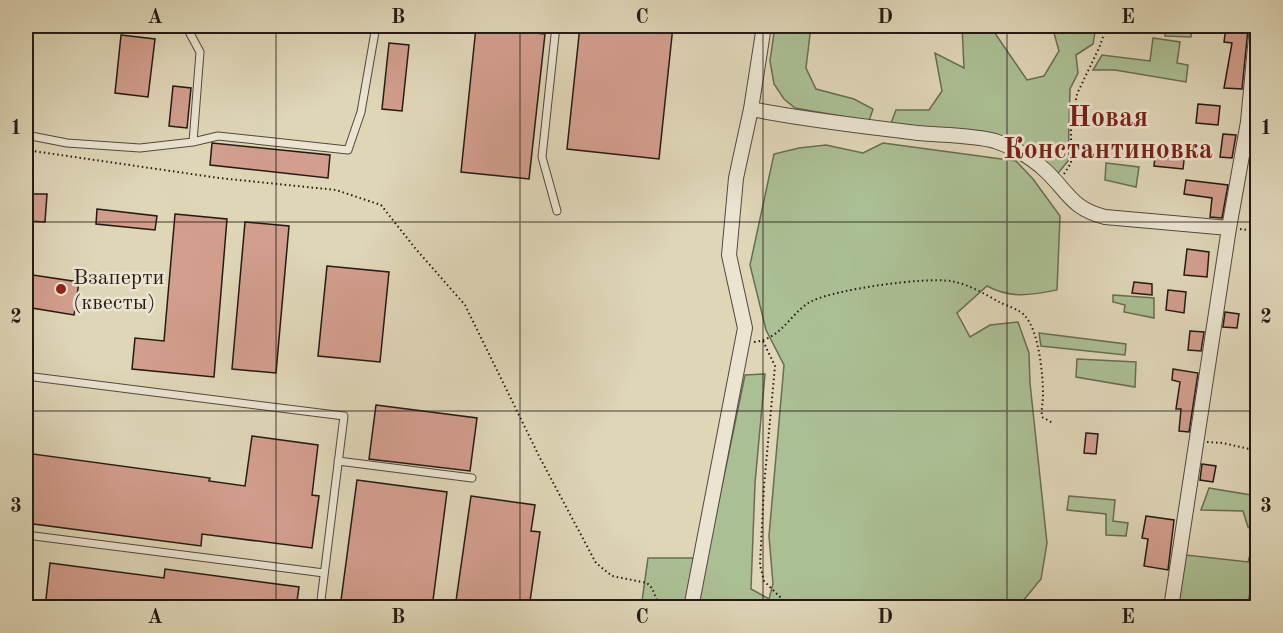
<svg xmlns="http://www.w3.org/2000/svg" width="1283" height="633" font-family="'Old Standard TT',serif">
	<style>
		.green { fill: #abbf94; stroke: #686c54; stroke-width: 1.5 }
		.water { fill: #94b9ab; stroke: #68796f; stroke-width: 1.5 }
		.building { fill: #d29e8e; stroke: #251914; stroke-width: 1.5 }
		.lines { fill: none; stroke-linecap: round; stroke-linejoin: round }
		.lane-casing { stroke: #54483d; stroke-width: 9 }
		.street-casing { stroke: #54483d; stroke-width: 16 }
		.path { stroke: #251914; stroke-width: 2; stroke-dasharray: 1.5 3; stroke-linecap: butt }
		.lane { stroke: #eae4d1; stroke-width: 7 }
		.street { stroke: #eae4d1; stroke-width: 14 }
		.grid { fill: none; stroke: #251914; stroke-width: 1.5; stroke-opacity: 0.55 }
		.poi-dot { fill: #8f2418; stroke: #eae4d1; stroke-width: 2 }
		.labels { text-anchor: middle; stroke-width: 5; stroke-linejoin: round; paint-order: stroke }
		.poi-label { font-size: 22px; fill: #251914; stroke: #eae4d1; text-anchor: start }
		.district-label { font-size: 28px; font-weight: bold; fill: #7a1f14; stroke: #eae4d1 }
		.neatline { fill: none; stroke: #251914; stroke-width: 2 }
		.grid-label { font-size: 20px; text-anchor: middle; font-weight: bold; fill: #251914 }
	</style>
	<rect width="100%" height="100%" fill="#dfd6b8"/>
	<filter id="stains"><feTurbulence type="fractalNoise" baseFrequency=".00333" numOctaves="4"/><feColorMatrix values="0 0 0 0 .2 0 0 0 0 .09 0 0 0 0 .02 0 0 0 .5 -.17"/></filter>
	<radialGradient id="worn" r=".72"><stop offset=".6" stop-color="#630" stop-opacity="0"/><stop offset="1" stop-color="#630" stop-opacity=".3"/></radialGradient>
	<path class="green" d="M775 26H811L806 68 816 89 854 99 873 109 869 121 795 108 784 99 774 84 770 61Z
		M962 26H990L1027 80 1044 76 1059 51 1052 26H1096L1093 44 1076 55 1078 73 1070 89 1068 161 1055 177 1028 151 891 123 896 110H929L942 91 935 53 964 68Z
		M1166 26H1196L1192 27 1191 37 1165 36Z
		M1153 38 1180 42 1177 63 1188 65 1186 82 1115 70H1093L1102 55 1150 61Z
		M883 143 1016 161 1033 179 1060 216 1057 290C1031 295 1011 299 987 286L957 313 970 337 990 325 1018 322 1029 353 1030 383 1047 543 1041 579 1018 607 641 608 648 558H707L745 375 765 374 755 483 751 589 769 599 773 584 769 536 784 365 766 330 750 265 774 154 799 148 826 145 863 153Z
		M1106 163 1139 167 1136 187 1105 180Z
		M1113 295 1154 298V318L1124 312 1125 305 1113 302Z
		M1039 333 1126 344 1125 355 1041 346Z
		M1077 359 1136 362 1135 387 1076 377Z
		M1209 488 1257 496 1258 596 1253 607 1177 608 1186 555 1248 562 1256 533 1248 527 1243 511 1201 510Z
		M1069 496 1115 500 1113 521 1128 523 1126 536 1106 535V514L1067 510Z"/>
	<path class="water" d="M1257 557V607H1247Z"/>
	<path class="building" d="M580 26H673L659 159 567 149Z
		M476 27 545 34 529 179 461 172Z
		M1226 27 1248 29 1242 89 1224 88 1232 43 1224 42Z
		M121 35 155 39 148 97 115 93Z
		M389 43 409 45 402 111 382 109Z
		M173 86 191 88 187 128 169 126Z
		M1198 104 1220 106 1218 125 1196 123Z
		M1223 134 1236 135 1232 158 1220 157Z
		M212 143 330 155 328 178 210 165Z
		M1168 151 1185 152 1183 169 1154 166 1155 157 1168 158Z
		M1186 180 1228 185 1222 218 1210 217 1212 198 1184 194Z
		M26 194H47L45 222 26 221Z
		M97 209 157 216 155 230 96 224Z
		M175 214 227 219 214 377 132 369 135 338 164 341Z
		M245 222 289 226 276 373 232 369Z
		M1187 249 1209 252 1207 277 1184 275Z
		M327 266 389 272 380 362 318 356Z
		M26 274 79 282 74 315 26 307Z
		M1134 282 1152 284V295L1132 293Z
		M1168 290 1186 292 1184 313 1166 310Z
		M1225 312 1239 314 1237 328 1223 327Z
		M1190 331 1204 332 1201 351 1188 350Z
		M1173 369 1198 373 1189 432 1179 431 1181 409H1176L1180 382 1172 380Z
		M376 405 477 418 470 471 369 459Z
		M1086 433 1098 434 1096 454 1084 453Z
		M252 436 318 445 312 495 319 496 312 548 202 534 201 546 26 523V453L210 478 209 481 245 486Z
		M1202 464 1216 466 1213 482 1200 480Z
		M357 480 447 492 432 608H340Z
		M471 496 535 505 531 531 540 532 529 608H455Z
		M1146 516 1174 520 1168 570 1144 566 1148 539 1142 538Z
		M50 563 164 578 165 569 299 587 296 608H45Z"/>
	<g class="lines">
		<g class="lane-casing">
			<path id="lane" d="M186 26 200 52 193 142
				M556 26 542 157 557 211
				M26 135 67 143 140 148 193 142 218 136 348 150 361 112 376 26
				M26 376 344 416 320 608
				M338 461 472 478
				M26 535 324 573"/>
		</g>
		<g class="street-casing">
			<path id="street" d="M751 109C806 120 862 126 918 133 940 135 975 135 995 141 1013 147 1032 158 1046 171 1069 193 1071 208 1105 217L1229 228
				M691 608 745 328 729 255 736 178 751 109 764 26
				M1171 608 1229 228 1248 122 1257 26"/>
		</g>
		<path class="path" d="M26 150 219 178 336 190 381 205 415 248 465 305 540 458 596 563 612 576 647 583 652 588 660 608
			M1064 174 1071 163V127L1077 94 1099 48 1107 26
			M1240 229 1258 231
			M763 341 775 366 764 486 760 565 764 581 784 601
			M754 342C783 339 792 310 812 301 837 289 924 277 951 281 968 284 987 295 1001 303 1008 306 1020 310 1025 316 1039 331 1043 375 1043 395 1043 403 1041 409 1042 417L1053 423
			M1207 442 1223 443 1258 451"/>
		<use href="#lane" class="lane"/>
		<use href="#street" class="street"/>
	</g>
	<path class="grid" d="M276 26V608M520 26V608M763 26V608M1007 26V608M26 222H1258M26 411H1258"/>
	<circle class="poi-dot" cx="61" cy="289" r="6"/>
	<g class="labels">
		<g class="poi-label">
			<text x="73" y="284">Взаперти<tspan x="73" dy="25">(квесты)</tspan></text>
		</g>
		<g class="district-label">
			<text x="1108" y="126">Новая<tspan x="1108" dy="32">Константиновка</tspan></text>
		</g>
	</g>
	<rect width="1283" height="633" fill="none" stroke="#dfd6b8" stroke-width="66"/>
	<rect x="33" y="33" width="1217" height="567" class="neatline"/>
	<g class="grid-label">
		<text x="155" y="23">A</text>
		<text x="398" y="23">B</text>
		<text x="642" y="23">C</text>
		<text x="885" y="23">D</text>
		<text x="1128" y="23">E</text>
		<text x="16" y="134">1</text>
		<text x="1266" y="134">1</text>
		<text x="16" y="323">2</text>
		<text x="1266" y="323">2</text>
		<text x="16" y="512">3</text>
		<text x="1266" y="512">3</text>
		<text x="155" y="623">A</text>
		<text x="398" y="623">B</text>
		<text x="642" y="623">C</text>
		<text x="885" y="623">D</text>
		<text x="1128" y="623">E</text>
	</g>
	<rect width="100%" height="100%" filter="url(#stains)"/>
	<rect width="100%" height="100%" fill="url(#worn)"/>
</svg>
